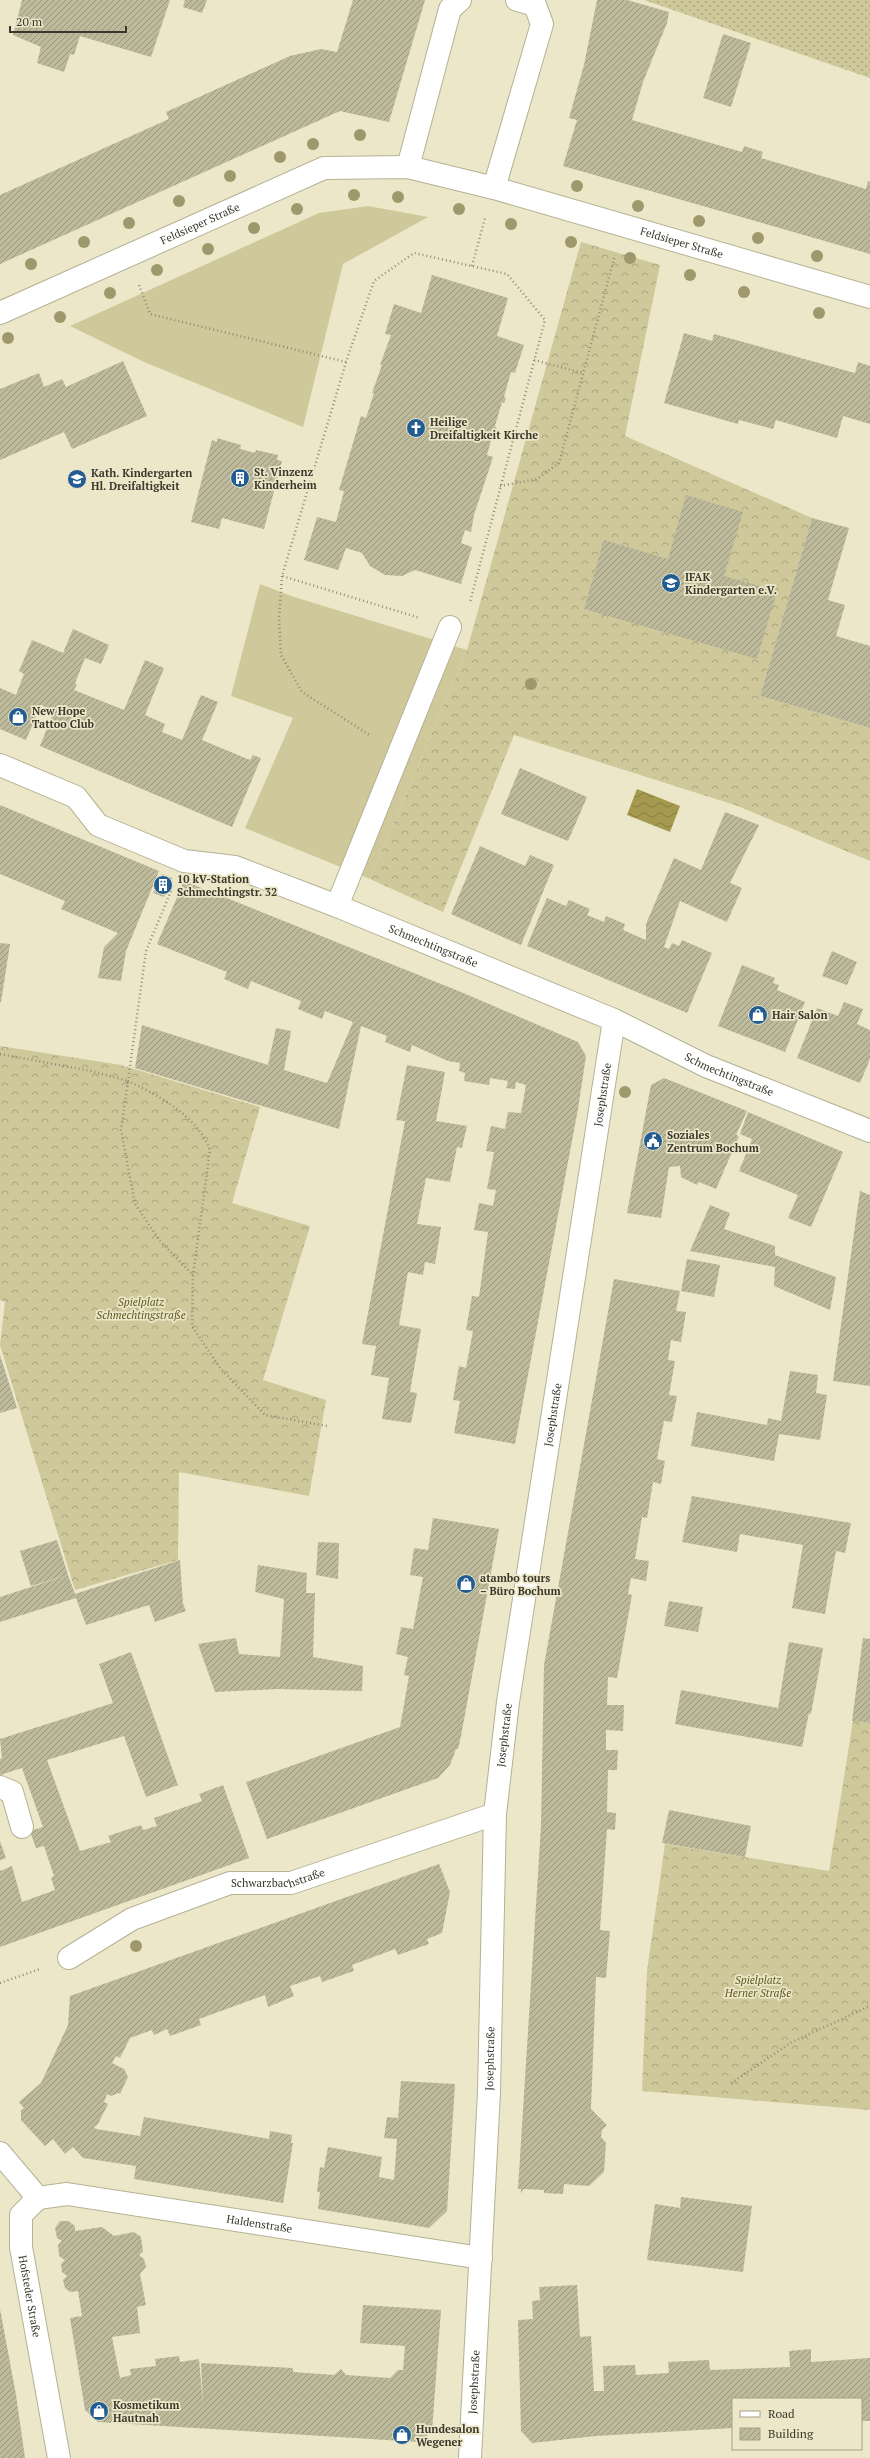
<svg xmlns="http://www.w3.org/2000/svg" width="870" height="2458" font-family="'PT Serif',serif">
	<style>
		.grass { fill: #cfc89a }
		.forest { fill: url(#forest-crowns) }
		.garden { fill: url(#garden-dots) }
		.water { fill: url(#water-waves) }
		.building { fill: url(#building-hatch) }
		.lines { fill: none; stroke-linecap: round; stroke-linejoin: round }
		.lane-casing { stroke: #b5b193; stroke-width: 24 }
		.street-casing { stroke: #b5b193; stroke-width: 24 }
		.path { stroke: #908d78; stroke-width: 2.5; stroke-dasharray: 1 3; stroke-linecap: butt }
		.lane { stroke: #fff; stroke-width: 22 }
		.street { stroke: #fff; stroke-width: 22 }
		.tree { fill: #9f986c }
		.labels { text-anchor: middle; stroke-width: 3.5; stroke-linejoin: round; paint-order: stroke }
		.street-label { font-size: 11px; fill: #3a382c; stroke: #ebe7c8 }
		.poi-label { font-size: 11px; font-weight: bold; fill: #3a382c; stroke: #ebe7c8; text-anchor: start }
		.park-label { font-size: 11px; font-style: italic; fill: #615821; stroke: #ebe7c8 }
	</style>
	<defs>
		<pattern id="forest-crowns" width="20" height="18" patternUnits="userSpaceOnUse"><rect width="20" height="18" fill="#cfc89a"/><path d="M2 6a3 3 0 1 1 6 0M12 15a3 3 0 1 1 6 0" fill="none" stroke="#a9a37e"/></pattern>
		<pattern id="garden-dots" width="8" height="8" patternUnits="userSpaceOnUse"><rect width="8" height="8" fill="#cfc89a"/><path d="M2 2h.1M6 6h.1" fill="none" stroke="#a9a37e" stroke-width="1.8" stroke-linecap="round"/></pattern>
		<pattern id="water-waves" width="16" height="10" patternUnits="userSpaceOnUse"><rect width="16" height="10" fill="#a4994f"/><path d="M0 5q4-4 8 0t8 0" fill="none" stroke="#877e42"/></pattern>
		<pattern id="building-hatch" width="6" height="6" patternUnits="userSpaceOnUse"><rect width="6" height="6" fill="#bdb99b"/><path d="M-1 1l2-2M0 6l6-6M5 7l2-2" fill="none" stroke="#9b977f"/></pattern>
	</defs>
	<rect width="100%" height="100%" fill="#ebe7c8"/>
	<path class="grass" d="M368 206 428 217 343 264 303 427 144 362 70 326 319 213Z
		M260 584 291 596 467 650 370 879 245 828 293 718 231 696Z"/>
	<path class="forest" d="M581 242 660 265 625 436 812 518 760 696 870 728V861L735 805 514 735 443 912 370 879 467 650Z
		M0 1046 121 1065 260 1107 232 1203 310 1226 263 1380 326 1400 309 1496 179 1472 178 1560 75 1590 0 1345 5 1302 0 1300Z
		M853 1721 870 1723V2110L642 2091 647 1971 665 1844 829 1871Z"/>
	<path class="garden" d="M644 0H870V78Z"/>
	<path class="water" d="M637 789 680 806 670 832 627 815Z"/>
	<path class="building" d="M22 0H170L151 57 80 36 74 55 70 54 64 72 37 63 41 47 13 35Z
		M185 0H207L202 13 183 7Z
		M353 0H425L389 122 340 111 0 264V195L169 119 166 112 290 56 321 49 337 52Z
		M597 0H627L669 12 667 23 643 82 632 120 742 152 744 146 763 152 761 158 866 189 868 181 870 182V254L563 166 577 120 569 118 584 65Z
		M723 34 751 43 731 107 703 98Z
		M432 275 508 298 497 336 524 345 515 373 511 372 504 397 506 398 504 403 502 402 495 426 497 430H494L487 455 493 457 474 515 471 532 465 530 461 543 472 547 461 584 415 570 402 576 385 575 370 566 362 553 346 548 338 570 304 560 317 517 336 522 344 491 339 490 361 416 366 418 374 393H372L382 365H380L391 335 385 334 394 304 421 313Z
		M684 333 712 341 714 334 855 373 858 362 870 366V424L843 416 837 438 776 420 773 429 739 420 738 424 664 403Z
		M123 361 147 416 72 449 64 432 0 460V389L39 373 44 387 62 379 66 387Z
		M217 438 241 445 240 449 255 453 256 450 278 455 277 460 282 461 264 529 222 518 219 529 191 522 212 440 217 442Z
		M686 495 743 512 724 576 777 591 757 659 584 609 604 540 668 559Z
		M812 518 849 528 828 600 845 605 836 636 870 646V728L760 696Z
		M73 629 109 645 101 664 85 658 75 683 77 684 74 690 124 710 145 660 164 668 145 715 165 724 162 732 182 740 201 695 218 702 202 740 250 760 253 755 261 758 232 827 40 746 54 711 41 705 26 740 0 729V688L16 695 24 674 19 671 32 640 63 653Z
		M520 768 587 797 568 841 501 814Z
		M0 805 159 871 126 951 121 981 98 978 104 947 118 933 61 909 65 901 0 874Z
		M725 812 759 825 730 883 742 888 727 922 680 901 664 947 669 949 672 943 679 946 682 940 712 953 687 1013 527 946 547 898 566 906 569 900 590 909 587 915 604 922 606 916 625 924 623 930 646 940V924L674 858 701 870Z
		M480 846 525 866 530 855 554 865 521 945 451 914Z
		M162 874 172 878 164 897 153 893Z
		M184 881 461 992 578 1042 586 1056 578 1109 515 1444 454 1433 460 1401 453 1400 459 1366 466 1368 473 1331 466 1330 472 1296 479 1297 488 1232 474 1230 479 1203 493 1206 496 1190 487 1189 494 1152 486 1151 491 1126 505 1129 508 1112 521 1113 526 1085 516 1082 515 1089 506 1088 508 1081 490 1078 489 1085 464 1081 465 1073 459 1071 460 1063 448 1061 412 1045 410 1052 385 1042 387 1036 361 1026 339 1129 135 1068 142 1025 268 1065 276 1028 291 1031 284 1070 327 1083 353 1022 325 1011 322 1019 298 1009 301 1001 251 981 248 989 224 979 227 972 157 944Z
		M0 943 10 944 1 1002H0Z
		M832 951 857 962 847 985 822 976Z
		M742 965 775 978 773 983 779 985 777 990 805 1002 785 1052 718 1026Z
		M844 1002 863 1009 857 1024 870 1030V1059L860 1083 797 1058 817 1008 838 1016Z
		M407 1065 445 1072 436 1121 467 1126 462 1148 457 1147 450 1182 426 1178 417 1224 441 1227 435 1264 425 1262 423 1275 408 1272 399 1325 421 1329 410 1392 417 1393 411 1423 382 1419 389 1378 371 1375 376 1346 362 1344 405 1121 396 1120Z
		M664 1078 747 1111 736 1135 739 1136 716 1189 699 1182 697 1185 681 1177 680 1166 669 1167 661 1218 627 1213 651 1085Z
		M748 1112 843 1152 811 1227 788 1218 798 1195 739 1171 752 1139 740 1134Z
		M860 1191 870 1195V1386L833 1381Z
		M710 1205 730 1213 724 1229 775 1246V1255L836 1277 830 1310 774 1286 775 1267 690 1251Z
		M687 1259 720 1265 714 1297 681 1291Z
		M614 1279 680 1291 676 1311 686 1312 681 1342 671 1340 668 1360 675 1361 669 1395 677 1396 672 1422 664 1421 657 1459 665 1461 661 1484 653 1482 647 1518 642 1517 635 1559 649 1561 646 1581 631 1578 628 1594 632 1595 617 1678 608 1677 607 1705H624L623 1731 606 1730V1750H618L617 1770H608L607 1812 616 1813 615 1830 607 1829 600 1930 610 1931 606 1978 596 1977 591 2109 607 2125 602 2130 601 2137 606 2143 604 2172 589 2186 564 2184 563 2194 544 2193V2190L523 2189 521 2194V2189H518L541 1826 544 1665Z
		M0 1355 17 1408 0 1413Z
		M790 1371 818 1375 816 1393 827 1395 820 1440 779 1434 774 1461 691 1446 697 1412 767 1425 768 1418 781 1421Z
		M692 1496 851 1523 845 1553 836 1551 825 1614 792 1608 803 1545 740 1534 737 1552 682 1542Z
		M433 1518 499 1529 461 1736 458 1749H456L450 1765 438 1778 267 1839 246 1782 400 1727 409 1676 404 1675 408 1657 396 1654 401 1627 413 1629 423 1577 410 1575 414 1548 428 1550Z
		M57 1540 68 1575 31 1586 20 1551Z
		M318 1542 339 1543 338 1579 316 1575Z
		M180 1560 183 1604 186 1611 155 1622 149 1605 86 1625 76 1598 0 1622V1597L68 1575 75 1594Z
		M258 1565 307 1573 306 1593H315L313 1657 363 1666 362 1691 278 1689 215 1692 198 1644 236 1638 239 1654 280 1657 284 1599 255 1592Z
		M669 1601 703 1607 698 1632 664 1626Z
		M863 1638 870 1639V1723L852 1721Z
		M789 1642 823 1648 811 1714 809 1713 802 1747 675 1724 681 1690 778 1708Z
		M131 1652 178 1785 146 1797 124 1736 47 1760 80 1851 111 1842 108 1836 141 1825 143 1830 157 1826 154 1818 202 1801 199 1794 223 1785 249 1858 0 1947V1871L12 1866 22 1902 55 1890 51 1878 54 1876 44 1846 36 1848 30 1831 43 1827 22 1768 0 1775V1759L2 1758 0 1739 113 1703 99 1664Z
		M669 1810 751 1826 745 1857 662 1843Z
		M0 1841 6 1858 0 1860Z
		M439 1864 450 1892 442 1933 427 1939 429 1944 398 1955 395 1949 352 1965 354 1971 322 1982 320 1976 290 1986 294 1996 268 2007 265 1995 199 2019 201 2025 170 2036 167 2029 154 2035 152 2030 130 2038 120 2058 116 2056 112 2063 124 2069 128 2077 120 2094 118 2093 111 2096 107 2094 104 2102 108 2104 98 2124 94 2127 96 2129 140 2136 144 2117 269 2139 270 2131 292 2135 291 2143H293L283 2203 134 2179 136 2166 83 2158 73 2147 65 2154 53 2139 45 2146 21 2120V2110L24 2108 19 2102 41 2083 68 2025 70 1996Z
		M401 2081 455 2084 447 2211 429 2228 318 2209 320 2192H317L320 2167 324 2168 328 2147 382 2157 379 2177 394 2180 397 2139 384 2138 387 2117 398 2118Z
		M681 2197 752 2206 743 2272 647 2260 655 2204 680 2208Z
		M60 2221H68L75 2226V2231L102 2227 114 2236 134 2232 141 2237 143 2251 139 2255 144 2259 146 2267 140 2274 146 2305 137 2307 140 2333 112 2337 120 2378 131 2375 130 2369 156 2366 155 2359 179 2356 180 2362 199 2359 203 2405 201 2363 293 2368V2372L334 2375 341 2369 346 2375 390 2378 398 2370H403L405 2346 360 2343 363 2305 441 2310 432 2431 419 2442 98 2422 85 2410 70 2318 82 2316 78 2291 70 2292 65 2288 63 2280 67 2276 62 2272 61 2264 65 2260 59 2256 58 2245 62 2241 57 2238 55 2228Z
		M577 2285 580 2337 591 2336 594 2391H604L603 2366 635 2365 636 2375 669 2373 668 2362 709 2360 710 2370 790 2367 789 2351 811 2349V2362L870 2358V2421H861V2399H733V2428L596 2436 532 2443 521 2431 518 2320 533 2319 532 2301 540 2300 539 2287Z
		M0 2309 16 2395 25 2458H0Z"/>
	<g class="lines">
		<g class="lane-casing">
			<path id="lane" d="M337 906 450 627
				M0 1787 12 1792 22 1827"/>
		</g>
		<g class="street-casing">
			<g id="street">
				<path d="M408 167 450 9 460 0"/>
				<path d="M494 188 542 24 535 5 517 0"/>
				<path id="s1" d="M0 313 324 168 408 167 494 188 870 297"/>
				<path id="s2" d="M0 765 76 797 98 825 184 861 235 867 337 906 614 1020 706 1066 870 1131"/>
				<path id="s3" d="M69 1958 132 1919 230 1883H291L495 1814"/>
				<path id="s4" d="M0 2153 38 2198 21 2215V2247L59 2458"/>
				<path id="s5" d="M38 2198 67 2194 481 2258"/>
				<path id="s6" d="M470 2458 489 2092 495 1814 508 1702 614 1020"/>
			</g>
		</g>
		<path class="path" d="M472 266 485 218
			M139 285 150 314 346 362 374 281 414 253 507 274 545 320 470 602
			M534 360 583 373
			M346 362 282 576 420 618
			M500 486 537 479 559 463 615 255
			M282 576 279 619 281 655 302 692 371 736
			M171 891 146 951 128 1081C160 1096 197 1116 210 1150L193 1275
			M0 1054 91 1071 128 1081 121 1130 135 1204 160 1241 193 1275 192 1326 220 1368 265 1415 327 1426
			M0 1983 40 1969
			M731 2083 792 2042 870 2006"/>
		<use href="#lane" class="lane"/>
		<use href="#street" class="street"/>
	</g>
	<g class="tree">
		<circle cx="360" cy="135" r="6"/>
		<circle cx="313" cy="144" r="6"/>
		<circle cx="280" cy="157" r="6"/>
		<circle cx="230" cy="176" r="6"/>
		<circle cx="577" cy="186" r="6"/>
		<circle cx="354" cy="195" r="6"/>
		<circle cx="398" cy="197" r="6"/>
		<circle cx="179" cy="201" r="6"/>
		<circle cx="638" cy="206" r="6"/>
		<circle cx="297" cy="209" r="6"/>
		<circle cx="459" cy="209" r="6"/>
		<circle cx="699" cy="221" r="6"/>
		<circle cx="129" cy="223" r="6"/>
		<circle cx="511" cy="224" r="6"/>
		<circle cx="254" cy="228" r="6"/>
		<circle cx="758" cy="238" r="6"/>
		<circle cx="84" cy="242" r="6"/>
		<circle cx="571" cy="242" r="6"/>
		<circle cx="208" cy="249" r="6"/>
		<circle cx="817" cy="256" r="6"/>
		<circle cx="630" cy="258" r="6"/>
		<circle cx="31" cy="264" r="6"/>
		<circle cx="157" cy="270" r="6"/>
		<circle cx="690" cy="275" r="6"/>
		<circle cx="744" cy="292" r="6"/>
		<circle cx="110" cy="293" r="6"/>
		<circle cx="819" cy="313" r="6"/>
		<circle cx="60" cy="317" r="6"/>
		<circle cx="8" cy="338" r="6"/>
		<circle cx="531" cy="684" r="6"/>
		<circle cx="625" cy="1092" r="6"/>
		<circle cx="136" cy="1946" r="6"/>
	</g>
	<defs>
		<g id="church-disc" transform="scale(1)"><circle r="9.5" fill="#225c93" stroke="#ebe7c8"/><path d="M-1.2-6h2.4v3.5h3.3v2.4h-3.3V6h-2.4V-.1h-3.3v-2.4h3.3Z" fill="#fff"/></g>
		<g id="building-disc" transform="scale(1)"><circle r="9.5" fill="#225c93" stroke="#ebe7c8"/><path d="M-4-6H4V6H1V3H-1V6H-4ZM-2.5-4.3h1.7v1.8h-1.7ZM.8-4.3h1.7v1.8H.8ZM-2.5-1h1.7V.8h-1.7ZM.8-1h1.7V.8H.8Z" fill="#fff"/></g>
		<g id="school-disc" transform="scale(1)"><circle r="9.5" fill="#225c93" stroke="#ebe7c8"/><path d="M0-5L7-2L0 1L-7-2ZM-4 1L0 2.5L4 1V4Q0 6-4 4Z" fill="#fff"/></g>
		<g id="shop-disc" transform="scale(1)"><circle r="9.5" fill="#225c93" stroke="#ebe7c8"/><path d="M-5-2.5h2.3a2.7 3.5 0 0 1 5.4 0H5L5.5 6h-11ZM-1.5-2.5h3a1.5 2.3 0 0 0-3 0Z" fill="#fff"/></g>
		<g id="civic-disc" transform="scale(1)"><circle r="9.5" fill="#225c93" stroke="#ebe7c8"/><path d="M-.6-6.5H3V-4.5H.6V-3L4-1V1h2V6H-6V1h2V-1L-.6-3ZM-1.2 2.5V6h2.4V2.5Z" fill="#fff"/></g>
	</defs>
	<g fill-rule="evenodd">
		<use href="#church-disc" x="416" y="428"/>
		<use href="#building-disc" x="240" y="478"/>
		<use href="#school-disc" x="77" y="479"/>
		<use href="#school-disc" x="671" y="583"/>
		<use href="#shop-disc" x="18" y="717"/>
		<use href="#building-disc" x="163" y="885"/>
		<use href="#shop-disc" x="758" y="1015"/>
		<use href="#civic-disc" x="653" y="1141"/>
		<use href="#shop-disc" x="466" y="1584"/>
		<use href="#shop-disc" x="99" y="2411"/>
		<use href="#shop-disc" x="402" y="2435"/>
	</g>
	<g class="labels">
		<g class="street-label">
			<text dy="4" stroke="none"><textPath href="#s1" startOffset="219">Feldsieper Straße</textPath></text>
			<text dy="4" stroke="none"><textPath href="#s1" startOffset="723">Feldsieper Straße</textPath></text>
			<text dy="4" stroke="none"><textPath href="#s2" startOffset="476">Schmechtingstraße</textPath></text>
			<text dy="4" stroke="none"><textPath href="#s2" startOffset="799">Schmechtingstraße</textPath></text>
			<text dy="4" stroke="none"><textPath href="#s6" startOffset="1372">Josephstraße</textPath></text>
			<text dy="4" stroke="none"><textPath href="#s6" startOffset="1048">Josephstraße</textPath></text>
			<text dy="4" stroke="none"><textPath href="#s6" startOffset="724">Josephstraße</textPath></text>
			<text dy="4" stroke="none"><textPath href="#s3" startOffset="227">Schwarzbachstraße</textPath></text>
			<text dy="4" stroke="none"><textPath href="#s6" startOffset="400">Josephstraße</textPath></text>
			<text dy="4" stroke="none"><textPath href="#s5" startOffset="224">Haldenstraße</textPath></text>
			<text dy="4" stroke="none"><textPath href="#s4" startOffset="165">Hofsteder Straße</textPath></text>
			<text dy="4" stroke="none"><textPath href="#s6" startOffset="76">Josephstraße</textPath></text>
		</g>
		<g class="poi-label">
			<text x="430" y="426">Heilige<tspan x="430" dy="13">Dreifaltigkeit Kirche</tspan></text>
			<text x="254" y="476">St. Vinzenz<tspan x="254" dy="13">Kinderheim</tspan></text>
			<text x="91" y="477">Kath. Kindergarten<tspan x="91" dy="13">Hl. Dreifaltigkeit</tspan></text>
			<text x="685" y="581">IFAK<tspan x="685" dy="13">Kindergarten e.V.</tspan></text>
			<text x="32" y="715">New Hope<tspan x="32" dy="13">Tattoo Club</tspan></text>
			<text x="177" y="883">10 kV-Station<tspan x="177" dy="13">Schmechtingstr. 32</tspan></text>
			<text x="772" y="1019">Hair Salon</text>
			<text x="667" y="1139">Soziales<tspan x="667" dy="13">Zentrum Bochum</tspan></text>
			<text x="480" y="1582">atambo tours<tspan x="480" dy="13">– Büro Bochum</tspan></text>
			<text x="113" y="2409">Kosmetikum<tspan x="113" dy="13">Hautnah</tspan></text>
			<text x="416" y="2433">Hundesalon<tspan x="416" dy="13">Wegener</tspan></text>
		</g>
		<g class="park-label">
			<text x="141" y="1306">Spielplatz<tspan x="141" dy="13">Schmechtingstraße</tspan></text>
			<text x="758" y="1984">Spielplatz<tspan x="758" dy="13">Herner Straße</tspan></text>
		</g>
	</g>
	<rect x="732" y="2398" width="130" height="52" fill="#ebe7c8" stroke="#a4a18a"/>
	<rect x="740" y="2411" width="20" height="6" fill="#ffffff" stroke="#a4a18a"/>
	<text x="768" y="2418" font-size="12" fill="#3a382c">Road</text>
	<rect x="740" y="2428" width="20" height="12" fill="url(#building-hatch)" stroke="#a4a18a"/>
	<text x="768" y="2438" font-size="12" fill="#3a382c">Building</text>
	<path d="M10 26v6h116v-6" fill="none" stroke="#3a382c" stroke-width="2"/>
	<text x="16" y="26" font-size="12" fill="#3a382c" stroke="#ebe7c8" stroke-width="3" paint-order="stroke">20 m</text>
</svg>
